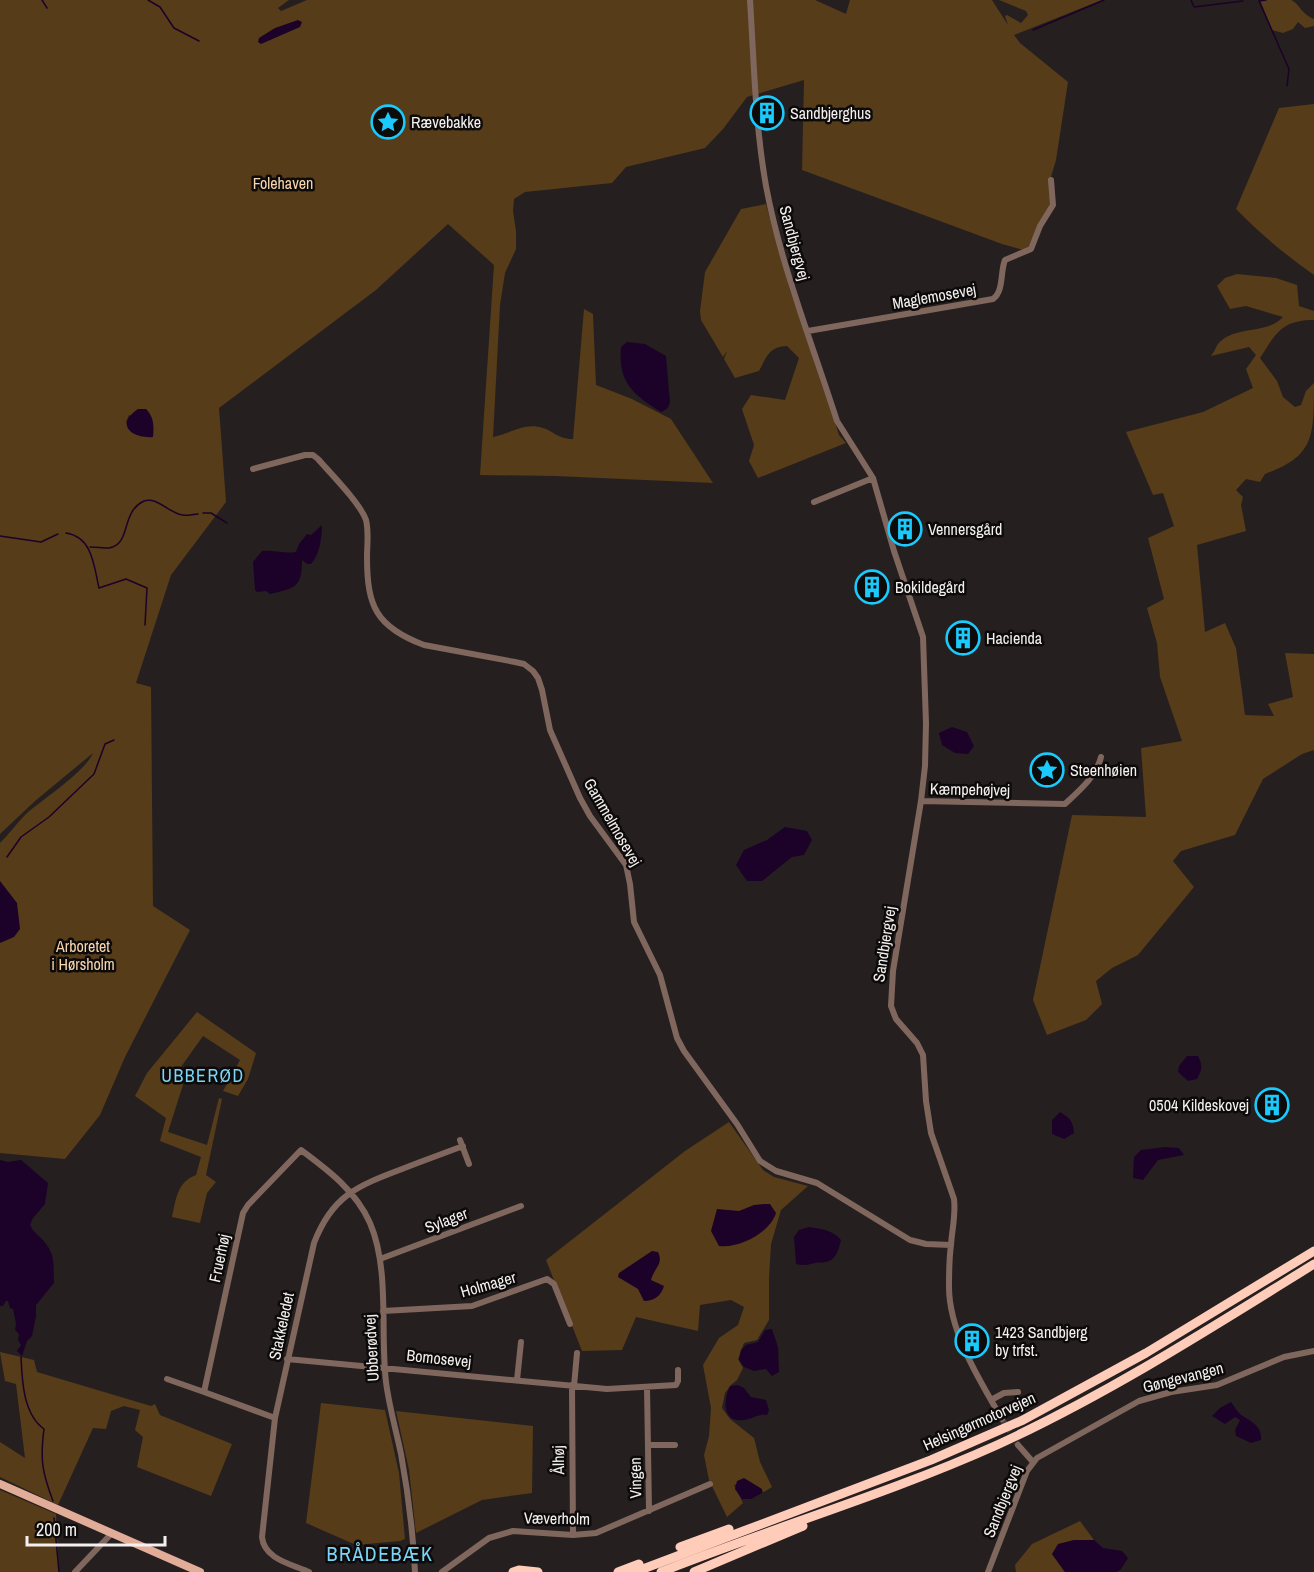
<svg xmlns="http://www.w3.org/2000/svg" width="1314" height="1572" font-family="'Archivo Narrow',sans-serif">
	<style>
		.green { fill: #563c19; fill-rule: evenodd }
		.water { fill: #1c0228 }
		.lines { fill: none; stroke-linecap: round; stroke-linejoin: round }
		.stream { stroke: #1c0228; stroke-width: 1.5 }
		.minor-tunnel { stroke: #453e3f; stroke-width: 6; stroke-dasharray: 6 3; stroke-linecap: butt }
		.minor { stroke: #80675d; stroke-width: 6 }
		.major { stroke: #e1ac98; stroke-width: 8 }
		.highway { stroke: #feccb8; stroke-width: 9 }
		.labels { text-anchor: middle; stroke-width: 5; stroke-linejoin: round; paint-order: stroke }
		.poi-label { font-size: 16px; fill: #f5f0f0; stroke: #0d0a0a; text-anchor: start }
		.park-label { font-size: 16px; fill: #f8d6ad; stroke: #0d0a0a }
		.street-label { font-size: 16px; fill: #f5f0f0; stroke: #0d0a0a }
		.neighbourhood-label { font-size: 18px; letter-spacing: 1.5px; fill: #7ad5f8; stroke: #0d0a0a }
		.quarter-label { font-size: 20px; letter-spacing: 1.5px; fill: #7ad5f8; stroke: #0d0a0a }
	</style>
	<rect width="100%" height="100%" fill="#261f20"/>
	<path class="green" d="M0 0H289L278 8 281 11 307 0H815L846 14 850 0H992L1008 25 1005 16 1007 15 1021 23 1028 15 1026 11 999 0H1102L1014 35 1020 43 1068 82 1056 160 1050 180 1052 204 1040 222 1027 251 1002 244 802 170 804 80 747 97 723 129 705 148 626 167 612 183 525 192 514 199 513 211 516 231V249L505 273 500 305 493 437C510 434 524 422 543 428 555 432 558 439 573 439L584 309 593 314 596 385 632 399 671 419 713 483 555 476 480 475 494 265 448 224 376 290 219 408 226 502 171 575 136 683 151 687 153 906 190 930 125 1057 100 1115 65 1159 0 1153V843C9 834 17 823 26 814 44 798 84 773 93 753L35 801 0 834ZM129 415 153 422V436L148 437 131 432 126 422Z
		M1260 0C1269 0 1283 0 1291 0 1299 3 1301 14 1314 19V26L1305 28 1298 22 1293 29 1283 33 1272 30Z
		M1314 104V275C1286 255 1260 234 1236 209L1279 108Z
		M766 204 790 291 810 344 839 435 846 443 758 478 749 461 754 445 742 409 751 395 785 400 799 358 787 346C769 347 767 356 759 371L735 378 724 359 727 351 723 357 701 320 700 311 705 272 741 209Z
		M1237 274 1276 278 1297 285 1299 306 1314 311V320C1282 320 1276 333 1260 358L1277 381 1283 397 1295 407 1301 405 1306 391 1314 383C1314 438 1314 456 1265 474L1260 482 1246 479 1236 490 1243 497 1241 505 1246 531 1197 545 1205 632 1225 623 1236 648 1245 715 1274 716 1268 704 1293 697 1285 653 1314 654V750L1302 754 1263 779 1235 835 1181 851 1173 861 1194 887 1138 955 1112 968 1096 981 1102 1004 1086 1020 1047 1035 1033 1000 1072 815 1146 817 1141 748 1182 741 1160 677 1157 643 1147 608 1164 599 1148 538 1174 526 1163 493 1153 495 1126 432 1203 412 1253 388 1246 369 1256 355 1249 347 1211 356C1214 352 1216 347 1218 344 1233 325 1267 335 1283 317L1246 306 1230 309 1217 286 1225 278Z
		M197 1012 256 1053 248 1079 238 1096 223 1091 240 1060 203 1036 176 1074 183 1085 168 1132 207 1145 219 1098 222 1099 206 1175 216 1182 207 1193 200 1223 172 1217C176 1199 177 1182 196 1175L201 1157 160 1141 166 1118 135 1096 147 1073Z
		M729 1122 763 1170 774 1177 808 1186 781 1210 771 1244 769 1279V1320L757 1340 744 1343 738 1359 743 1368 737 1380 731 1385 725 1393 722 1408 730 1419 754 1438 760 1462 772 1487 764 1492 747 1481 734 1485 743 1503 727 1517 709 1480 704 1455 709 1436 711 1408 703 1365 719 1338 738 1325 744 1307 731 1300 700 1305 698 1331 636 1317 622 1350 582 1351 546 1260 685 1151Z
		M0 1352 34 1360 37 1372 151 1406 155 1404 160 1415 232 1444 211 1496 137 1467 143 1437 135 1430 140 1410 124 1406 111 1411 106 1429 93 1428 58 1505 0 1477V1442L25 1458 16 1384 5 1381Z
		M321 1403 385 1410 399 1473 405 1539 400 1541 356 1545 306 1523Z
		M396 1411 533 1426 532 1493 482 1500 416 1533 409 1470Z
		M0 1490 56 1514 59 1572H0Z
		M1080 1521 1094 1540H1074L1052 1554 1065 1572H1016L1015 1565 1032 1544Z"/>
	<path class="water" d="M298 20 302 22 300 27 261 44 258 42 259 38 275 28Z
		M627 342 645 344 666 356 670 403 667 409 661 412C632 394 618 382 621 347Z
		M138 409H146C154 417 154 426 153 437 133 439 114 425 138 409Z
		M322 525C322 537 320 554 311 564H307L302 560C302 588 295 588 270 594L266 591 257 592 255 590 253 562 262 551C274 550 284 554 296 552L299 544 307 534 311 535Z
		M952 727 967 732 974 746 968 754 955 753 942 745 939 733Z
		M785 827 807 831 812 840 804 855 792 857 762 881H747L736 865 744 850 767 840Z
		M0 881 17 903 20 929 14 937 0 943Z
		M1187 1056H1198C1203 1065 1202 1070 1197 1079L1188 1081 1178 1072 1179 1066Z
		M1060 1112C1070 1118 1073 1121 1074 1133L1064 1139 1052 1134V1120Z
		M1165 1147 1179 1148 1184 1155 1158 1160 1143 1180 1133 1178 1134 1157 1141 1150Z
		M0 1160 8 1162 21 1160 48 1183 45 1204 33 1218 30 1225C34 1234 41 1236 46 1244 56 1256 53 1269 54 1283L36 1305V1316L32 1336 27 1341 22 1356 17 1351 21 1345 18 1340 19 1334 15 1330 16 1323 13 1309 10 1308 8 1301H6L3 1306H0Z
		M764 1204H770L776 1213C770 1233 738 1249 719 1246L711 1231 717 1209 739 1211 754 1205Z
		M809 1227C821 1229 833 1230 841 1240 839 1249 836 1261 825 1262 821 1263 818 1262 815 1263 807 1265 804 1266 796 1264L794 1237 799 1230Z
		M652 1251 658 1252C664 1264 654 1268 651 1280L664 1286C661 1296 654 1301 644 1301L638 1289 618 1277 619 1273Z
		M772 1329 778 1347 779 1372 772 1376 766 1369 754 1371 744 1367 739 1360 741 1350 746 1345 758 1342 765 1330Z
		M738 1385 744 1388 751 1397 766 1400 769 1410 767 1415C757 1414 753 1419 744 1420 722 1423 723 1400 730 1386Z
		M1231 1402C1234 1406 1237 1411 1240 1414 1251 1422 1262 1425 1261 1440L1251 1443 1236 1436 1235 1430 1240 1420 1235 1417 1225 1424 1212 1416 1220 1408Z
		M744 1478 762 1489V1493L751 1499H742L735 1489 737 1481Z
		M1074 1540H1094L1103 1548 1122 1551 1128 1558 1121 1569 1117 1572H1065L1052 1554 1058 1544Z"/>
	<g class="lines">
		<path class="stream" d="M42 0 47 8
			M148 0 160 7 174 28 199 41
			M1191 0 1194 7 1243 1
			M1266 0 1259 1 1289 69 1287 86
			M1033 30 1104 0
			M203 513H211L227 523
			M66 533C93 537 94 567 99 588L126 579 147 588 145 625
			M0 536 41 542 58 534
			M90 547C96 547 103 548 109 548 132 544 120 512 144 501 157 496 170 514 183 515 188 516 193 514 198 514
			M7 857 21 837 49 817 94 774 105 744 114 740
			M21 1357C22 1380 23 1414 44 1429 40 1459 42 1472 53 1501
			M54 1518 59 1572"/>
		<path class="minor-tunnel" d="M1002 1419 1018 1445"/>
		<path class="minor" d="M750 0C754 62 755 124 766 186 781 266 812 343 837 421L873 478 894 551 923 637 926 723 925 766 921 801 893 971 891 1006 896 1019 917 1043 923 1055 926 1101 931 1133 954 1199C956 1215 952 1229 951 1245 949 1259 949 1273 949 1287 949 1332 980 1381 1002 1419
			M808 331 993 299C1004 291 1000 272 1005 260L1031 249 1040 226 1053 205 1051 180
			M253 469 305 455H313L318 459C331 474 360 503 366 520 369 532 367 545 367 557 367 606 376 627 424 645L515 662 524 664 533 671 538 678 542 690 550 730 580 798 590 816 626 865 630 884 634 922 660 975 677 1038 684 1051 737 1124 760 1161 776 1171 817 1183 910 1240 926 1244 951 1245
			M814 502 873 478
			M921 801 1065 804C1079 791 1096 777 1101 757
			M460 1140 469 1164
			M380 1259 521 1206
			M383 1311 472 1306 547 1279 554 1284 570 1324
			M287 1359 607 1389 676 1385 678 1381V1370
			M167 1379 204 1392
			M517 1380 521 1342
			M572 1385 573 1535
			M574 1386 577 1353
			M647 1387 649 1511
			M991 1400 1004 1393 1018 1392
			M275 1418 204 1392 243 1213 248 1205 301 1150C328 1170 356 1191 370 1223 390 1270 380 1331 386 1382 389 1406 396 1430 401 1454 408 1492 413 1533 415 1572
			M648 1445H675
			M1018 1445 1033 1462
			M75 1572 112 1533
			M309 1572C291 1564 264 1559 262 1537L275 1418 314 1243C332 1196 357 1186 402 1169 422 1161 442 1154 463 1146
			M442 1572 489 1538 513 1531 573 1535 596 1533 710 1484
			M988 1572 1027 1471 1037 1458 1139 1401 1171 1392 1217 1385 1284 1357 1314 1351"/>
		<path class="major" d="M0 1484 200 1572"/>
		<path class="highway" d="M680 1547 729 1529
			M513 1572 519 1570 538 1572
			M618 1572 639 1564
			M635 1572 931 1460 1023 1420 1146 1353 1314 1251
			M661 1572C772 1528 888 1494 997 1445 1108 1394 1211 1328 1314 1264
			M694 1572 803 1526"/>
	</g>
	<defs>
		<g id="building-ring" transform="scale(1.725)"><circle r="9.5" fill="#0d0a0a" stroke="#1acafc" stroke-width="1.5"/><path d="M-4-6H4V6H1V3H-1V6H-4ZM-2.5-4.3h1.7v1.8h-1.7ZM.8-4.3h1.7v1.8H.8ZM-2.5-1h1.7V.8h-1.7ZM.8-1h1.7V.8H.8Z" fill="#1acafc"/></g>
		<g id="sight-ring" transform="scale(1.725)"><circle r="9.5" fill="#0d0a0a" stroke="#1acafc" stroke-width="1.5"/><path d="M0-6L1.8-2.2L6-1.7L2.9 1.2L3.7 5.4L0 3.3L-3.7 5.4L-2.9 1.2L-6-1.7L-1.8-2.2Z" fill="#1acafc"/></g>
	</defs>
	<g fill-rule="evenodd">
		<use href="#building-ring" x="767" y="113"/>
		<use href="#sight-ring" x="388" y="122"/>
		<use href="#building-ring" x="905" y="529"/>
		<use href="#building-ring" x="872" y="587"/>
		<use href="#building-ring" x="963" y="638"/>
		<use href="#sight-ring" x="1047" y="770"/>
		<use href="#building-ring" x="1272" y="1105"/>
		<use href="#building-ring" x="972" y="1341"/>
	</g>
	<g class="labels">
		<g class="poi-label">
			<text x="790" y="119">Sandbjerghus</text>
			<text x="411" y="128">Rævebakke</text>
			<text x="928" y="535">Vennersgård</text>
			<text x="895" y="593">Bokildegård</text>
			<text x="986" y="644">Hacienda</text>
			<text x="1070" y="776">Steenhøien</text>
			<text x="1249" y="1111" text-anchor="end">0504 Kildeskovej</text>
			<text x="995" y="1338">1423 Sandbjerg<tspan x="995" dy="18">by trfst.</tspan></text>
		</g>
		<g class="park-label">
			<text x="283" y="189">Folehaven</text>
			<text x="83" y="952">Arboretet<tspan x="83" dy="18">i Hørsholm</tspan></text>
		</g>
		<g class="street-label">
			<text transform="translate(795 243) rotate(75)" y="6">Sandbjergvej</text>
			<text transform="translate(934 296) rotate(-10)" y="6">Maglemosevej</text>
			<text transform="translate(970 789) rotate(1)" y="6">Kæmpehøjvej</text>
			<text transform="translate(613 822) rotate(60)" y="6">Gammelmosevej</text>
			<text transform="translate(884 944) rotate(-81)" y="6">Sandbjergvej</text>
			<text transform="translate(446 1220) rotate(-21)" y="6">Sylager</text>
			<text transform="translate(219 1258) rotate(-78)" y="6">Fruerhøj</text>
			<text transform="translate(488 1284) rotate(-16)" y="6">Holmager</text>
			<text transform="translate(281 1326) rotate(-78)" y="6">Stakkeledet</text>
			<text transform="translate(371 1348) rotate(-93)" y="6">Ubberødvej</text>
			<text transform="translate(439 1358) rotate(6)" y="6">Bomosevej</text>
			<text transform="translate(1183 1377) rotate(-14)" y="6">Gøngevangen</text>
			<text transform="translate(979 1421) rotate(-24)" y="6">Helsingørmotorvejen</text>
			<text transform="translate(558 1460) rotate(-91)" y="6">Ålhøj</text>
			<text transform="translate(635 1478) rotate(-91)" y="6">Vingen</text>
			<text transform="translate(1002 1501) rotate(-68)" y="6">Sandbjergvej</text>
			<text transform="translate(557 1518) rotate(1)" y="6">Væverholm</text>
		</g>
		<g class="neighbourhood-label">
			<text x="203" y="1082">UBBERØD</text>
		</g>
		<g class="quarter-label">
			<text x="380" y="1561">BRÅDEBÆK</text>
		</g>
	</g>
	<path d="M27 1536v9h138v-9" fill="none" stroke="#f5f0f0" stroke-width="3"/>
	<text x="36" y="1536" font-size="18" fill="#f5f0f0" stroke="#0d0a0a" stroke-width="4.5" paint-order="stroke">200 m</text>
</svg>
